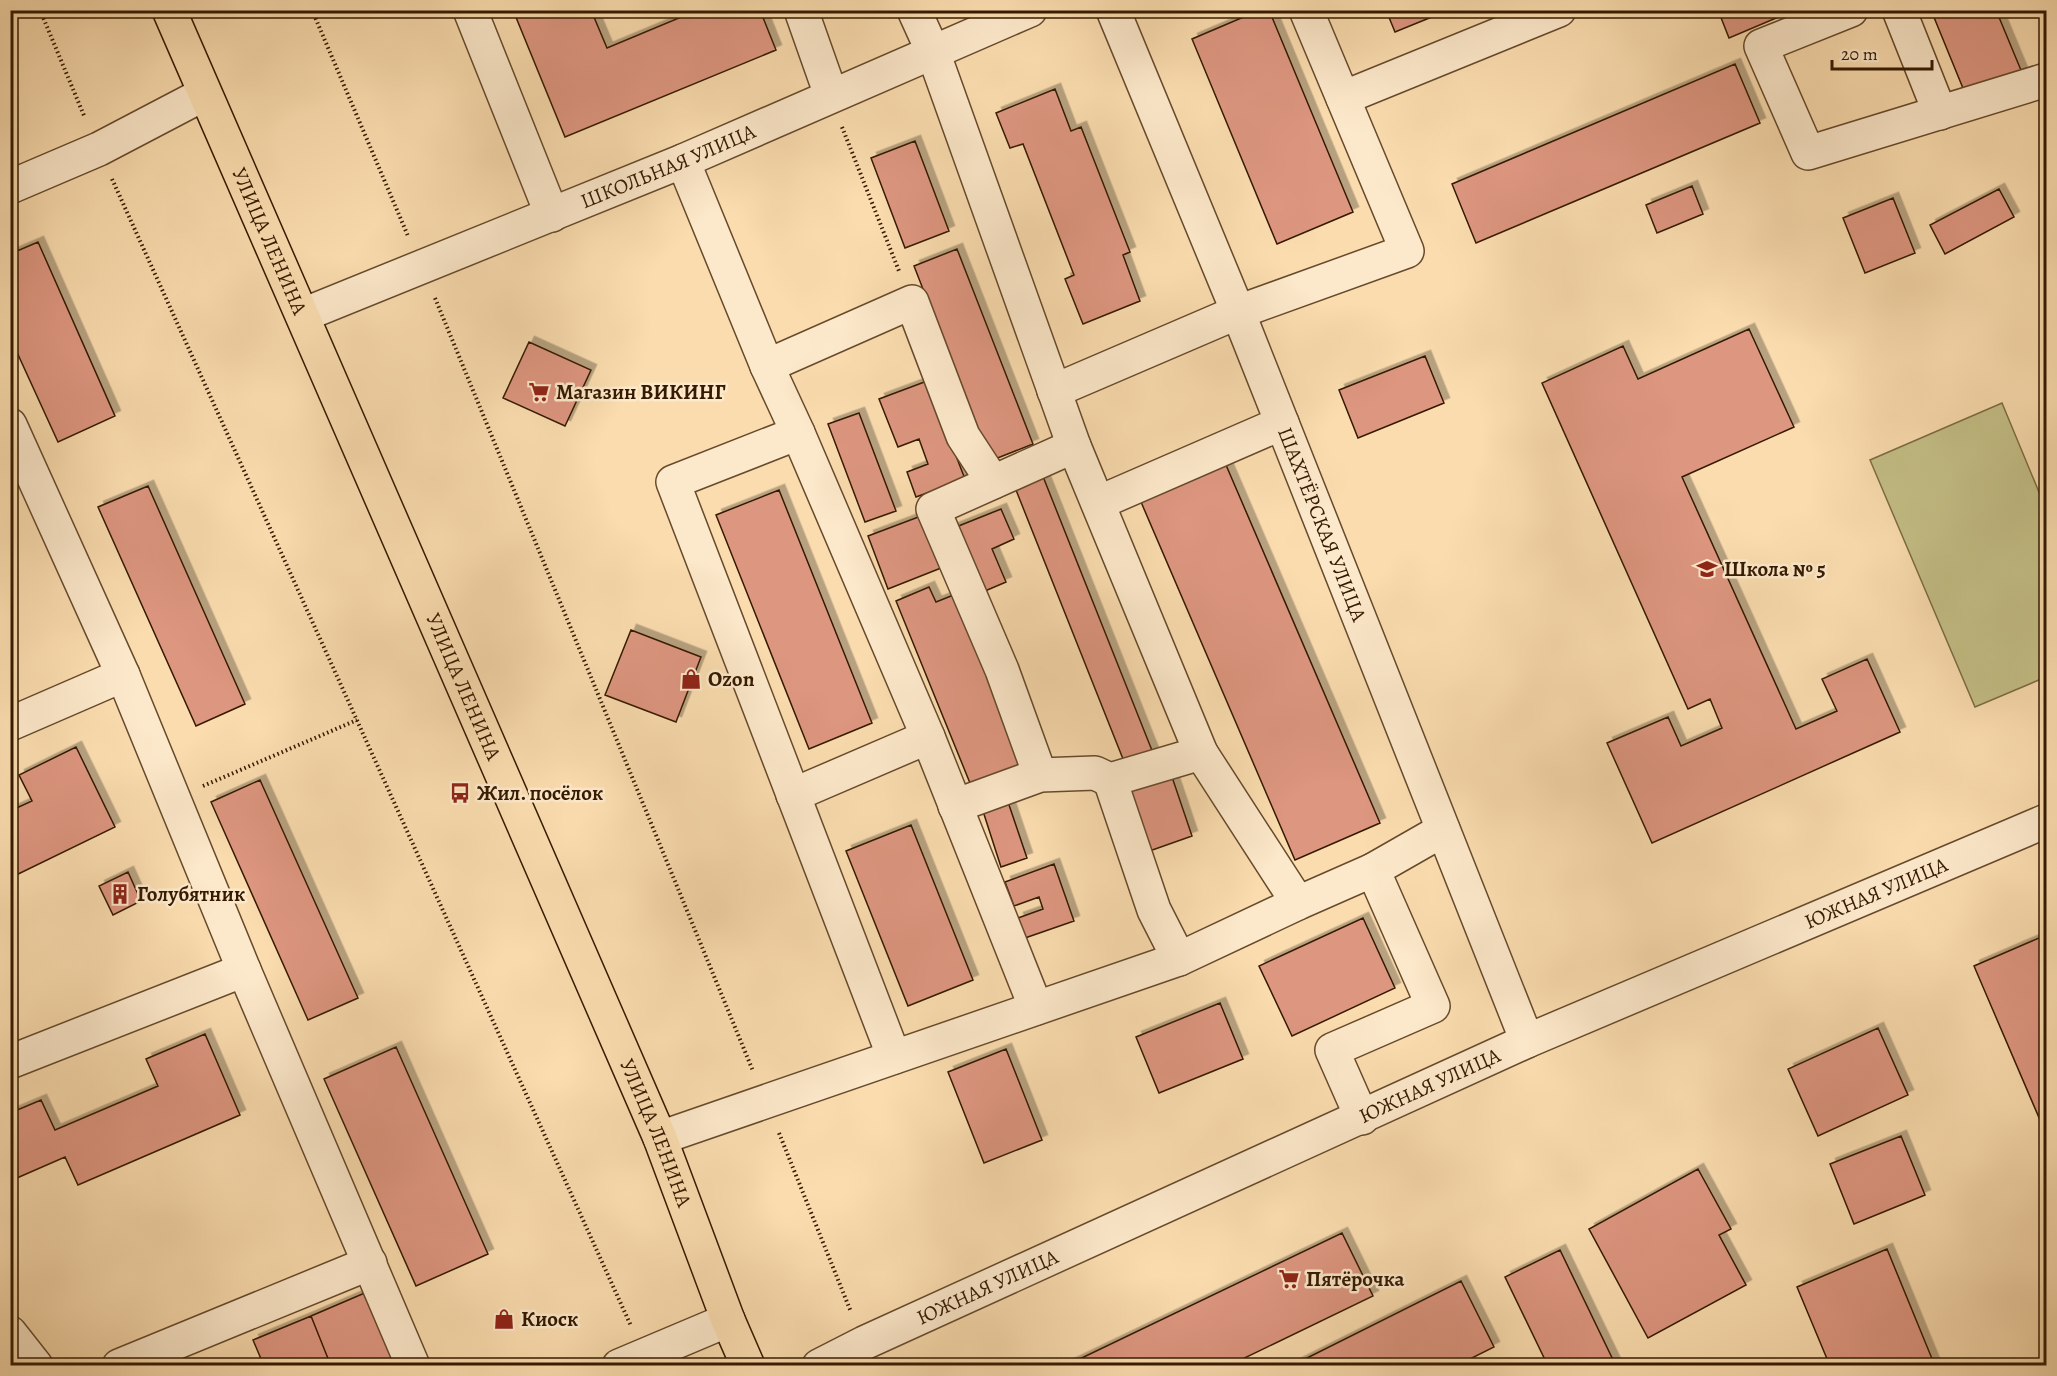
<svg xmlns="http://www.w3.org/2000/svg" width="2057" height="1376" font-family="Alegreya,serif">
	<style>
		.grass { fill: #c4bf86; stroke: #7c6c43; stroke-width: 1.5 }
		.building { fill: #dd9680; stroke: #341a00; stroke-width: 1.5; filter: url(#shadow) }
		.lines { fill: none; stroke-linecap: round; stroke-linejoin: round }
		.minor-casing { stroke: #664a2c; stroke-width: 36 }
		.major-casing { stroke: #341a00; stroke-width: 36 }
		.path { stroke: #341a00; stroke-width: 4; stroke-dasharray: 1.5 3; stroke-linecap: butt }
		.minor { stroke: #fce8ca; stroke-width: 33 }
		.major { stroke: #fadcae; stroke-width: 33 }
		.labels { text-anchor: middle; stroke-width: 5; stroke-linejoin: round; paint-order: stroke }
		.street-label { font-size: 21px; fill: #341a00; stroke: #fce8ca }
		.poi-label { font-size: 21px; font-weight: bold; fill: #341a00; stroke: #fce8ca; text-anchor: start }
	</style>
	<defs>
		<filter id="shadow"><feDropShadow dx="5.5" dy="-5.5" stdDeviation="0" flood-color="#0004"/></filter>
	</defs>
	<rect width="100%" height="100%" fill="#fadcae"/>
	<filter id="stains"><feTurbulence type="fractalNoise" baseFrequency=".00333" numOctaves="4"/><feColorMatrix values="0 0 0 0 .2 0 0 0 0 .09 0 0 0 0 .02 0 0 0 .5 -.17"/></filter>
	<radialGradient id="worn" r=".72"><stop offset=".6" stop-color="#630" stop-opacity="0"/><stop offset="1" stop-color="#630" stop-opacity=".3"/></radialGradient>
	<path class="grass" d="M2002 403 2046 509V677L1975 707 1870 460Z"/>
	<path class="building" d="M513 10H591L607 48 698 10H760L776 50 565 137Z
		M1260 10H1269L1353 212 1277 244 1192 39Z
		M1386 10H1437L1439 14 1395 32Z
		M1718 10H1795L1729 38Z
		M1931 10H1996L2023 75 1967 98Z
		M1735 64 1760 123 1476 243 1452 184Z
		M1055 89 1071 131 1081 127 1130 252 1123 255 1140 301 1083 324 1065 279 1074 275 1023 144 1010 148 996 113Z
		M915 141 949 231 905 248 871 158Z
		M1692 186 1703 214 1657 233 1646 205Z
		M1999 189 2014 217 1945 254 1930 225Z
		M1893 198 1915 253 1865 273 1843 218Z
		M38 242 115 416 58 442 10 337V254Z
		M957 249 1033 444 990 461 914 266Z
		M1749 329 1794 427 1682 477 1796 729 1837 711 1822 679 1867 659 1900 732 1652 843 1607 743 1668 717 1681 746 1722 728 1710 699 1688 709 1542 383 1623 346 1638 379Z
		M529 342 591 370 565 426 503 398Z
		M1425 356 1444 403 1358 438 1339 390Z
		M927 381 965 479 916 497 907 472 928 464 919 439 898 447 879 399Z
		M859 413 896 511 865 522 828 424Z
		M1226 465 1380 823 1295 860 1141 502Z
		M1042 474 1155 758 1127 769 1014 485Z
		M148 486 245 704 196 726 98 507Z
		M779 490 872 723 809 749 716 515Z
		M1001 509 1014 539 992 549 1006 582 978 594 951 529Z
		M921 516 941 568 888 589 868 536Z
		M929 587 936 602 956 594 1026 766 972 788 896 601Z
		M631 630 701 657 676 722 605 695Z
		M76 747 115 827 10 878V811L32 801 19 775Z
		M1170 771 1192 836 1141 854 1119 789Z
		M260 780 358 998 308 1020 211 802Z
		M1006 796 1027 858 1001 867 981 805Z
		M911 825 973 980 908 1006 846 851Z
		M1054 864 1074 921 1025 938 1018 918 1043 909 1039 897 1014 906 1005 882Z
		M128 872 141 901 113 915 99 886Z
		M1363 918 1395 988 1292 1036 1259 966Z
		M2046 935V1134L1974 966Z
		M1220 1003 1243 1059 1159 1093 1136 1037Z
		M1878 1028 1908 1095 1818 1136 1788 1069Z
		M205 1034 240 1115 78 1185 65 1157 10 1181V1113L41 1100 55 1130 158 1086 146 1059Z
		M396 1047 488 1254 416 1286 324 1079Z
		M1006 1049 1042 1140 984 1163 948 1072Z
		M1901 1136 1925 1195 1854 1224 1830 1164Z
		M1698 1169 1731 1229 1719 1235 1746 1285 1648 1338 1589 1229Z
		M1342 1233 1373 1296 1228 1366H1065Z
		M1887 1249 1935 1366H1830L1797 1287Z
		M1560 1250 1616 1366H1548L1505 1277Z
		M1461 1281 1494 1347 1456 1366H1291Z
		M367 1292 397 1366H331L311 1316Z
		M311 1316 331 1366H264L253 1340Z"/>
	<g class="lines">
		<g class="minor-casing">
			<g id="minor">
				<path d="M470 10 552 215"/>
				<path d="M801 10 831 95"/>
				<path d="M914 10 933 52 1074 446 1201 753 1298 903"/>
				<path id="s1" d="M1113 10 1238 312 1527 1041"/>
				<path d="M1851 10 1761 46 1808 153 2046 80"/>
				<path d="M1899 10 1940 113"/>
				<path d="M1343 98 1559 10"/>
				<path d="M683 161 767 366 798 433 928 737 1036 1008"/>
				<path d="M10 187 99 149 204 94"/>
				<path id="s2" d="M303 315 683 161 1030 10"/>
				<path d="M767 366 912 302 963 436 993 482"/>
				<path d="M1054 391 1238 312 1407 251 1306 10"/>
				<path d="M10 425 123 675 244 970 413 1366"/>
				<path d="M798 433 673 482 894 1057"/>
				<path d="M1098 503 1282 423"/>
				<path d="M10 724 123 675"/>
				<path d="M1040 775 1002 670 933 509 1074 446"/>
				<path d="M1110 780 1154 910 1179 959"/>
				<path d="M793 795 928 737"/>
				<path d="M955 806 1040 775 1095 773 1110 780 1201 753"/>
				<path d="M10 1062 244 970"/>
				<path d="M1362 1118 1332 1050 1433 1006 1373 870"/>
				<path d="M660 1138 1179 959 1298 903 1373 870 1443 830"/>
				<path d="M10 1333 36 1366"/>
				<path d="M119 1366 370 1263"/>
				<path d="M619 1366 728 1320"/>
				<path id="s3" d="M819 1366 864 1343 1527 1041 2046 821"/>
			</g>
		</g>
		<g class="major-casing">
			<g id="major">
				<path id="s4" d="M169 10 660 1138 728 1320 748 1366"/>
			</g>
		</g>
		<path class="path" d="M40 10 85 118
			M312 10 408 236
			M842 127 899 271
			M112 179 631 1326
			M435 298 753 1071
			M203 786 357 720
			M779 1133 851 1312"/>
		<use href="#minor" class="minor"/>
		<use href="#major" class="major"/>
	</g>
	<defs>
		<g id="supermarket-bare" transform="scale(1.62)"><path d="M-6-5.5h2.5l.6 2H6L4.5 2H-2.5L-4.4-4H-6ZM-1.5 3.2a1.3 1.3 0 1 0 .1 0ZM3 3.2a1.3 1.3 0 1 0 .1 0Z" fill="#8f2418" stroke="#fce8ca" stroke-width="2.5" paint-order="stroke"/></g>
		<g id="school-bare" transform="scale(1.62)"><path d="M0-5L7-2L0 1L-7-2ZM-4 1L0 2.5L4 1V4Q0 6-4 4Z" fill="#8f2418" stroke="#fce8ca" stroke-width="2.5" paint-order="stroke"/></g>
		<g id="shop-bare" transform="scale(1.62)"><path d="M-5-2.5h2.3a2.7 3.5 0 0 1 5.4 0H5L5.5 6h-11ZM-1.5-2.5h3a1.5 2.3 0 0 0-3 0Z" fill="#8f2418" stroke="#fce8ca" stroke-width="2.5" paint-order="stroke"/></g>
		<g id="bus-bare" transform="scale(1.62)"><path d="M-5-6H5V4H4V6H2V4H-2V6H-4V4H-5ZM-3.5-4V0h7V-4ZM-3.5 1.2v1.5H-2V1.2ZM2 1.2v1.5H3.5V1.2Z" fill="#8f2418" stroke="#fce8ca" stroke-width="2.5" paint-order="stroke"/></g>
		<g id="building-bare" transform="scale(1.62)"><path d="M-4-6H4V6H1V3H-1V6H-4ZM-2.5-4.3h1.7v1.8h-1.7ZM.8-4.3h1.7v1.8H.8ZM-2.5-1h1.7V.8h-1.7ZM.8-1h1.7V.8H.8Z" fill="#8f2418" stroke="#fce8ca" stroke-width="2.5" paint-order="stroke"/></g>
	</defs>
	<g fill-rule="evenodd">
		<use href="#supermarket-bare" x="539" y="392"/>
		<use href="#school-bare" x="1707" y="569"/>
		<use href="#shop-bare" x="691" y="679"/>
		<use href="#bus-bare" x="460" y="793"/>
		<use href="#building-bare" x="120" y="894"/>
		<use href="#supermarket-bare" x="1289" y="1279"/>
		<use href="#shop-bare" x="504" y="1319"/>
	</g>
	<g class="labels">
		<g class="street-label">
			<text dy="7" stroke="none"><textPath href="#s2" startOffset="394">ШКОЛЬНАЯ УЛИЦА</textPath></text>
			<text dy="7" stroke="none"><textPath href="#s4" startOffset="252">УЛИЦА ЛЕНИНА</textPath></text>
			<text dy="7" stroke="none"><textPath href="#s1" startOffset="555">ШАХТЁРСКАЯ УЛИЦА</textPath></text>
			<text dy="7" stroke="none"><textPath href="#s4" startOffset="738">УЛИЦА ЛЕНИНА</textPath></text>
			<text dy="7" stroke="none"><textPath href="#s3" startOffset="1158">ЮЖНАЯ УЛИЦА</textPath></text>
			<text dy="7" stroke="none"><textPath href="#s3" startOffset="672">ЮЖНАЯ УЛИЦА</textPath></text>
			<text dy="7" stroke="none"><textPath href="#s4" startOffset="1224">УЛИЦА ЛЕНИНА</textPath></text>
			<text dy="7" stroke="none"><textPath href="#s3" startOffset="186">ЮЖНАЯ УЛИЦА</textPath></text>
		</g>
		<g class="poi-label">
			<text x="556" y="399">Магазин ВИКИНГ</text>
			<text x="1724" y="576">Школа № 5</text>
			<text x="708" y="686">Ozon</text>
			<text x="477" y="800">Жил. посёлок</text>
			<text x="137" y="901">Голубятник</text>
			<text x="1306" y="1286">Пятёрочка</text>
			<text x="521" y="1326">Киоск</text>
		</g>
	</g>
	<rect width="2057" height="1376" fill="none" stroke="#fadcae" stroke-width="36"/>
	<rect x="12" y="12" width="2033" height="1352" fill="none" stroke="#341a00" stroke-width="3"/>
	<rect x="18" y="18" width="2021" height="1340" fill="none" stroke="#341a00" stroke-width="1.5"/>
	<path d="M1832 60v9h100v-9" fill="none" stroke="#341a00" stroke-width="3"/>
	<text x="1841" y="60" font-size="18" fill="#341a00" stroke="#fce8ca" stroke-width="4.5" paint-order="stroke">20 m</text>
	<rect width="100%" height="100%" filter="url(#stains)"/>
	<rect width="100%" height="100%" fill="url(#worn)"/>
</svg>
